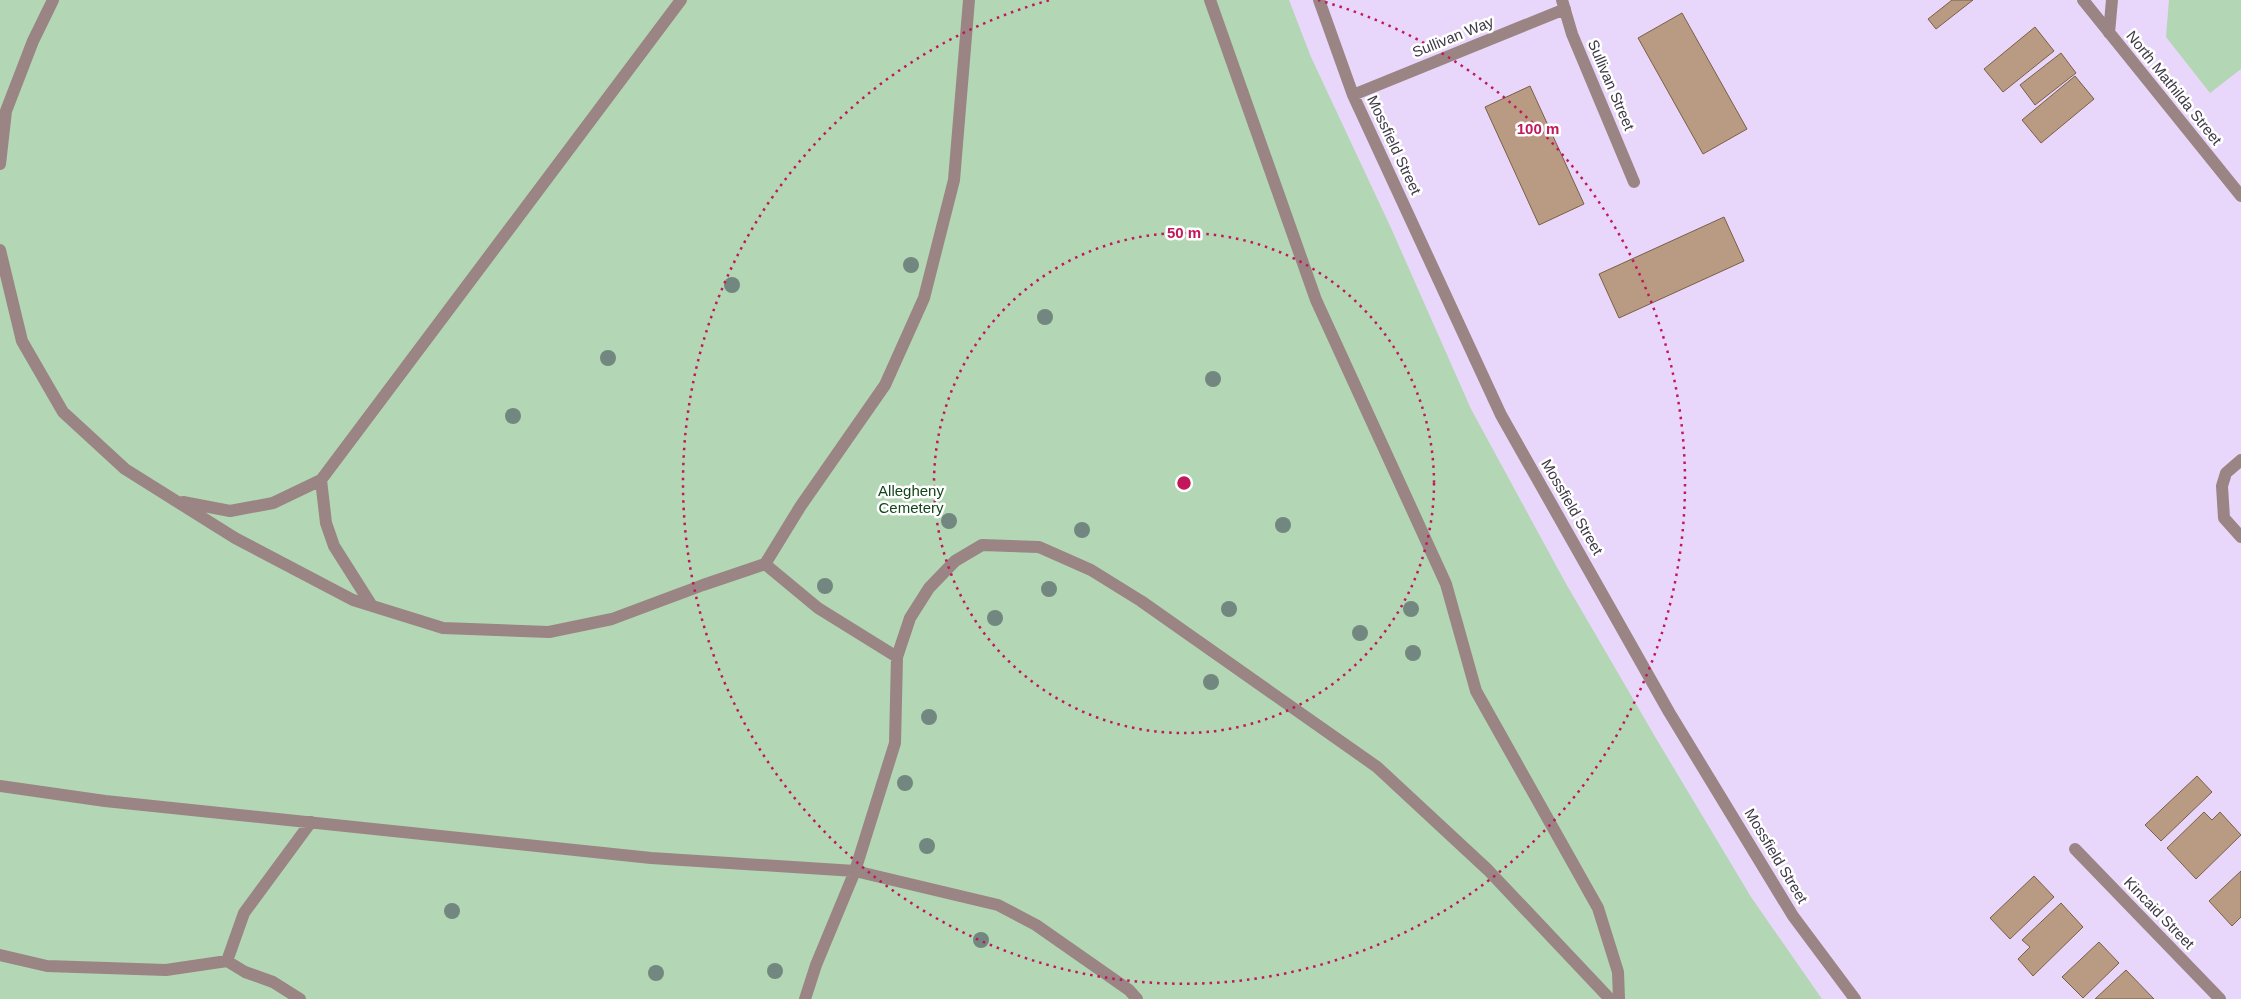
<svg xmlns="http://www.w3.org/2000/svg" width="2241" height="999" font-family="Helvetica,sans-serif">
	<style>
		.green { fill: #b3d6b4 }
		.building { fill: #b89b82; stroke: #7a5f47 }
		.lines { fill: none; stroke-linecap: round; stroke-linejoin: round }
		.minor { stroke: #9a8484; stroke-width: 12 }
		.tree { fill: #72877f }
		.ring { fill: none; stroke: #c2185b; stroke-width: 2.5; stroke-dasharray: 2.5 5 }
		.labels { text-anchor: middle; stroke-width: 5; stroke-linejoin: round; paint-order: stroke }
		.street-label { font-size: 15px; fill: #3e3745; stroke: #fff }
		.park-label { font-size: 15px; fill: #11451a; stroke: #fff }
		.centre { fill: #c2185b; stroke: #fff; stroke-width: 2.5 }
		.ring-label { font-size: 15px; text-anchor: middle; font-weight: bold; fill: #c2185b; stroke: #fff; stroke-width: 5; stroke-linejoin: round; paint-order: stroke }
	</style>
	<rect width="100%" height="100%" fill="#e8d7fa"/>
	<path class="green" d="M0 0H1289L1311 57 1391 228 1471 409 1565 582 1657 740 1751 897 1822 999H0Z
		M2169 0H2241V69L2210 93 2166 37Z"/>
	<path class="building" d="M1952 0H1973L1936 29 1928 19Z
		M1682 13 1747 129 1703 154 1638 38Z
		M2035 27 2054 51 2003 92 1984 69Z
		M2061 53 2076 73 2035 105 2020 85Z
		M2075 76 2094 99 2041 143 2022 120Z
		M1530 86 1584 204 1539 225 1485 107Z
		M1724 217 1744 261 1619 318 1599 274Z
		M2197 776 2212 792 2161 841 2145 825Z
		M2204 812 2212 820 2220 812 2241 835 2196 879 2167 848Z
		M2241 871V917L2232 926 2209 901Z
		M2034 876 2054 897 2010 939 1990 918Z
		M2061 903 2083 927 2033 976 2018 959 2030 947 2022 940Z
		M2099 942 2119 963 2083 998 2062 977Z
		M2126 970 2154 999H2095Z"/>
	<g class="lines">
		<path class="minor" d="M1210 0 1316 300 1446 584 1476 691 1598 908 1618 972 1619 999
			M1319 0 1353 95 1501 415 1669 712 1793 916 1855 999
			M1562 0 1572 34 1634 182
			M2083 0 2241 196
			M2109 33 2112 0
			M1353 95 1565 9
			M0 164 6 111 33 41 53 0
			M0 250 22 341 63 412 125 469 235 538 353 600 443 628 549 632 612 619 703 585 765 564 800 507 885 385 924 298 954 180 969 0
			M2241 460 2226 473 2222 486 2224 518 2241 537
			M321 480 326 523 334 546 372 606
			M183 502 230 511 273 503 321 480 681 0
			M765 564 818 608 897 657 895 743 855 871 816 965 805 999
			M897 657 910 618 929 588 955 561 982 545 1039 547 1091 570 1141 601 1377 767 1488 870 1610 999
			M0 786 105 801 651 858 855 871 998 905 1036 925 1129 990 1137 999
			M2075 849 2220 999
			M0 955 47 966 166 970 227 961 244 913 311 822
			M227 961 245 972 273 982 300 999"/>
	</g>
	<g class="tree">
		<circle cx="911" cy="265" r="8"/>
		<circle cx="732" cy="285" r="8"/>
		<circle cx="1045" cy="317" r="8"/>
		<circle cx="608" cy="358" r="8"/>
		<circle cx="1213" cy="379" r="8"/>
		<circle cx="513" cy="416" r="8"/>
		<circle cx="949" cy="521" r="8"/>
		<circle cx="1283" cy="525" r="8"/>
		<circle cx="1082" cy="530" r="8"/>
		<circle cx="825" cy="586" r="8"/>
		<circle cx="1049" cy="589" r="8"/>
		<circle cx="1229" cy="609" r="8"/>
		<circle cx="1411" cy="609" r="8"/>
		<circle cx="995" cy="618" r="8"/>
		<circle cx="1360" cy="633" r="8"/>
		<circle cx="1413" cy="653" r="8"/>
		<circle cx="1211" cy="682" r="8"/>
		<circle cx="929" cy="717" r="8"/>
		<circle cx="905" cy="783" r="8"/>
		<circle cx="927" cy="846" r="8"/>
		<circle cx="452" cy="911" r="8"/>
		<circle cx="981" cy="940" r="8"/>
		<circle cx="775" cy="971" r="8"/>
		<circle cx="656" cy="973" r="8"/>
	</g>
	<g class="ring">
		<circle cx="1184" cy="483" r="250"/>
		<path d="M1318 0A501 501 0 1 1 1050 0"/>
	</g>
	<g class="labels">
		<g class="street-label">
			<text transform="translate(1453 37) rotate(-22)" y="5">Sullivan Way</text>
			<text transform="translate(1611 85) rotate(67)" y="5">Sullivan Street</text>
			<text transform="translate(2174 88) rotate(51)" y="5">North Mathilda Street</text>
			<text transform="translate(1394 145) rotate(65)" y="5">Mossfield Street</text>
			<text transform="translate(1572 507) rotate(60)" y="5">Mossfield Street</text>
			<text transform="translate(1776 856) rotate(59)" y="5">Mossfield Street</text>
			<text transform="translate(2159 913) rotate(46)" y="5">Kincaid Street</text>
		</g>
		<g class="park-label">
			<text x="911" y="496">Allegheny<tspan x="911" dy="17">Cemetery</tspan></text>
		</g>
	</g>
	<circle cx="1184" cy="483" r="8" class="centre"/>
	<g class="ring-label">
		<text x="1538" y="134">100 m</text>
		<text x="1184" y="238">50 m</text>
	</g>
</svg>
